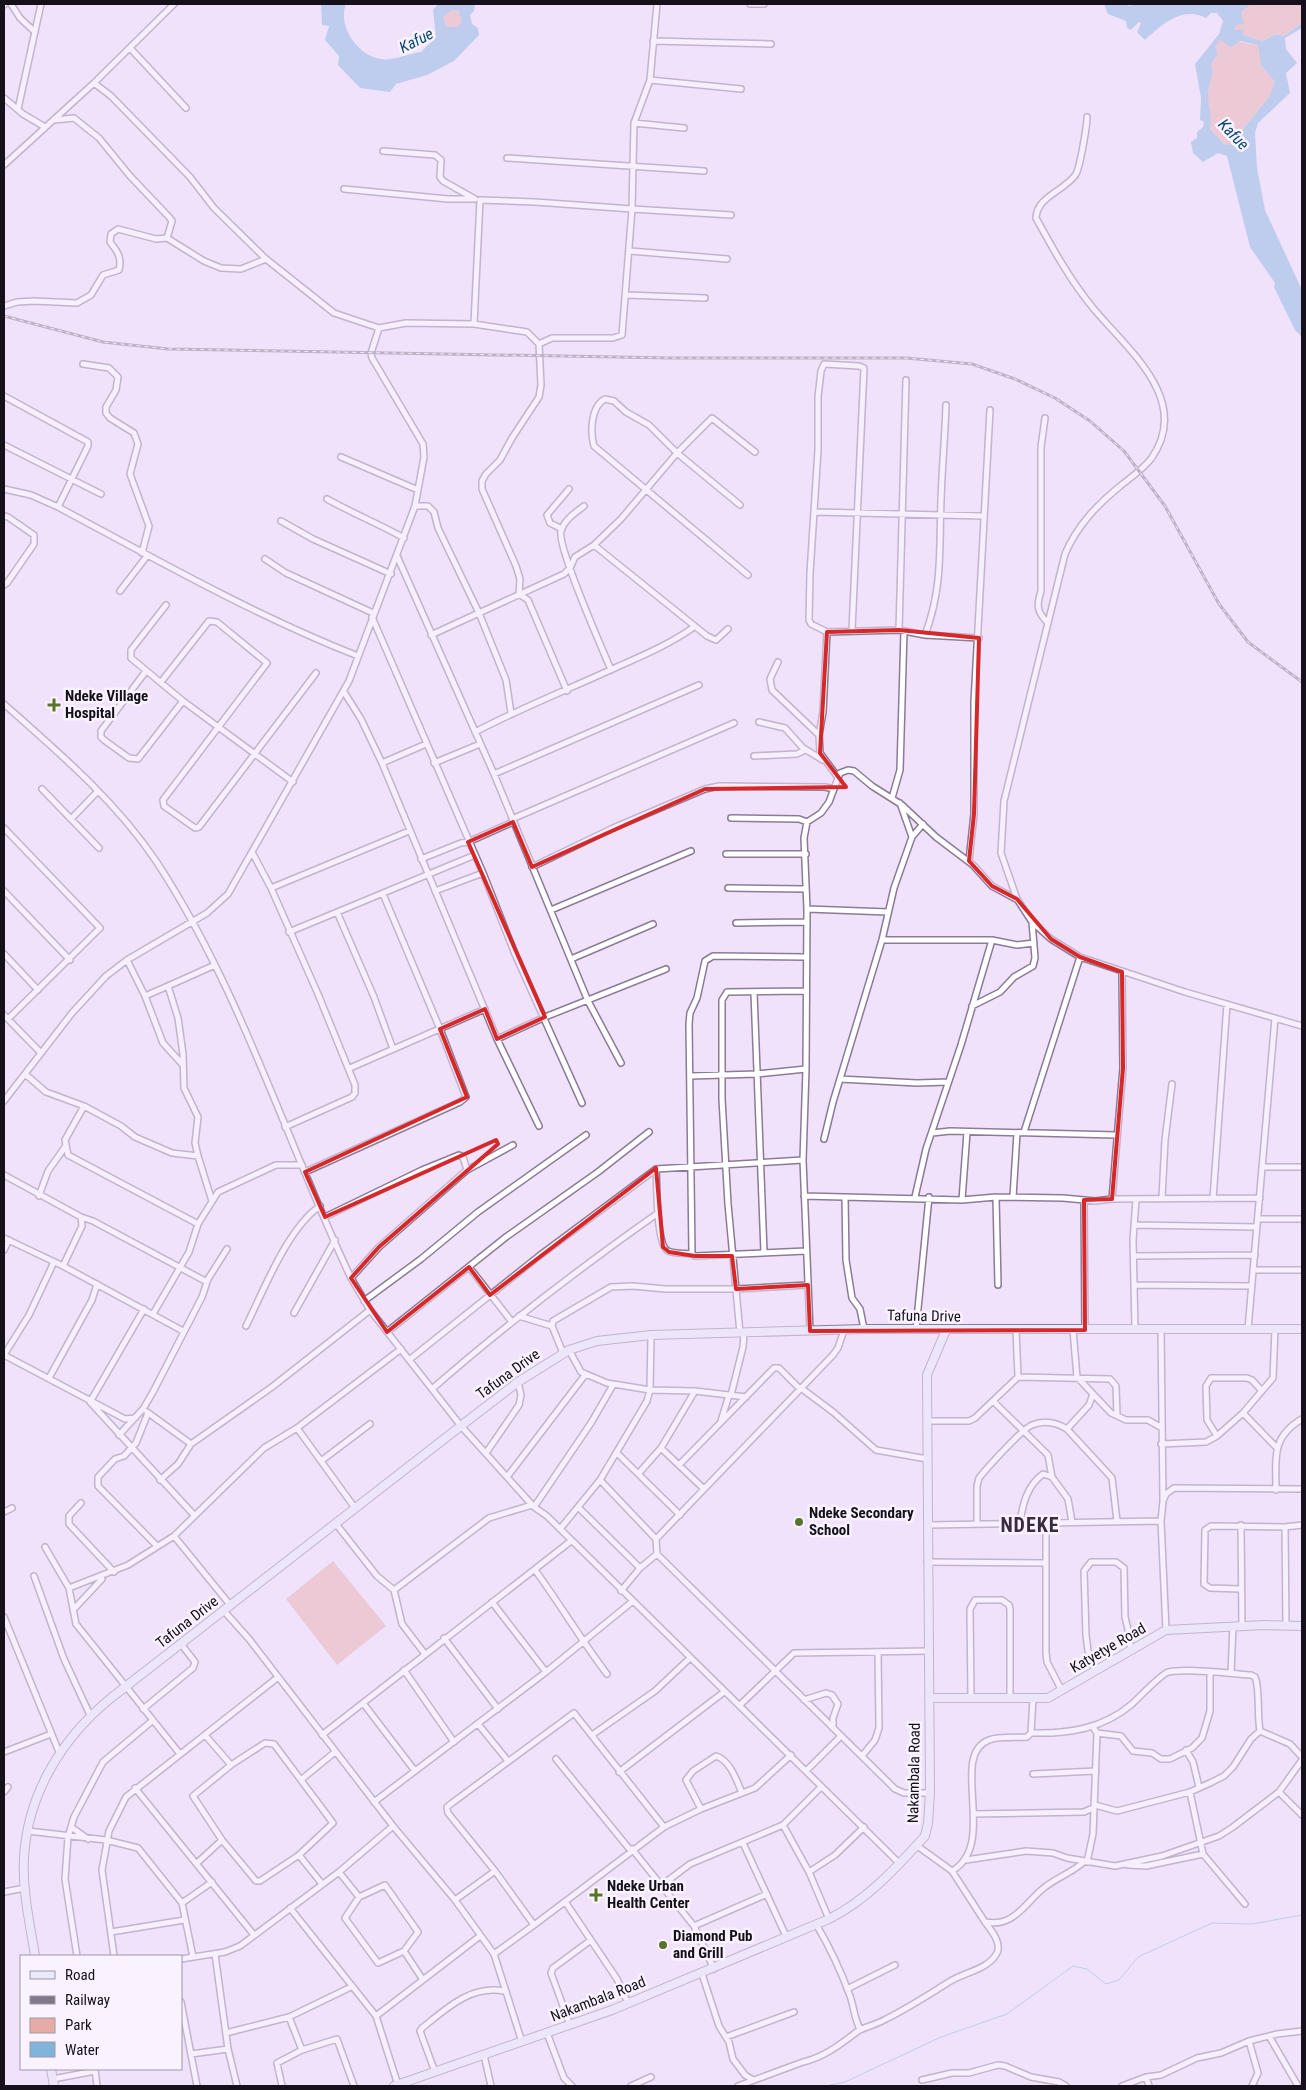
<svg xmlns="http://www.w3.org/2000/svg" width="1306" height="2090" font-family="'Roboto Condensed',sans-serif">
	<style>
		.green { fill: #e7aba7 }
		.water { fill: #80b4dd; fill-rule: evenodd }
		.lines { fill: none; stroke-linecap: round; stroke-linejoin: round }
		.stream { stroke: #80b4dd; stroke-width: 1 }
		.street-casing { stroke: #8c7b97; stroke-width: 8 }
		.secondary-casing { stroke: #8c7b97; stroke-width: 10 }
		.street { stroke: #fff; stroke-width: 5 }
		.secondary { stroke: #e8ebfb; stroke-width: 8 }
		.rail-casing { stroke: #827889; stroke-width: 3 }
		.rail { stroke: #faf3ff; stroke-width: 1; stroke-dasharray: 4; stroke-linecap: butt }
		.marked { fill: none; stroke: #d62828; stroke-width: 4; stroke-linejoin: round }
		.poi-dot { fill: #577429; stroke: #faf3ff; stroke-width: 2 }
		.labels { text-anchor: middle; stroke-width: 5; stroke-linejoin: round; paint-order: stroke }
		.poi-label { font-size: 15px; font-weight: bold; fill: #16101a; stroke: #faf3ff; text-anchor: start }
		.street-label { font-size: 15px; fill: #16101a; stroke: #faf3ff }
		.water-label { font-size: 16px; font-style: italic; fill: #0a4a71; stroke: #faf3ff }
		.district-label { font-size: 20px; font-weight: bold; letter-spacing: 1px; fill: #392b42; stroke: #faf3ff }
	</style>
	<rect width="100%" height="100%" fill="#f1e2fb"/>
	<path class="green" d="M1252 4H1302V23L1284 36 1276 34 1262 41 1243 35 1244 31 1234 30 1241 12Z
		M452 10 459 11 463 22 457 27H447L443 17Z
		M1220 39 1259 45 1261 65 1275 82 1269 97 1230 145 1224 144 1210 129C1213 114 1207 109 1208 96 1208 84 1215 76 1211 64L1218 54 1215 47Z
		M333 1561 386 1626 337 1665 286 1599Z"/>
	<path class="water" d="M321 4H346C336 28 363 64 390 59 401 58 410 53 421 52L436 37 433 10 438 4H475L474 11 470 15 472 24 478 28 479 35 454 61 427 75 396 84 390 92 360 88 338 65 339 56 325 40 329 26 322 25ZM452 10 459 11 462 22 457 27H447L443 17Z
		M1104 4H1127L1129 6 1135 4H1252L1241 12 1244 24 1237 25 1234 30H1244L1243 35 1262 41 1276 34 1284 36 1302 23V28L1285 38 1286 49 1297 63 1286 73 1290 93 1258 123 1255 133 1257 168 1265 210 1302 290V337L1295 330 1274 287 1275 283 1250 247 1227 156 1218 153 1203 162 1193 153 1191 142 1197 138V132L1203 127 1204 122 1200 120 1201 98 1195 64 1219 34 1223 21 1217 13H1211L1206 18C1183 6 1162 24 1145 40L1137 32 1141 23 1139 22 1131 30 1127 28 1126 21 1108 14ZM1220 40 1231 47 1240 41 1258 45 1261 65 1275 82 1269 97 1230 145 1224 144 1210 129C1213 114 1208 109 1208 96 1208 84 1215 76 1211 64L1218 54 1215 47Z"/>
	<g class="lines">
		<path class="stream" d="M825 2086 845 2082 941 2037 1007 2014 1073 1966 1087 1969 1106 1984 1119 1980 1138 1957 1212 1923 1252 1924 1302 1915"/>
		<g class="street-casing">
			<path id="street" d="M11 4 20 18 35 32
				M750 4H764
				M4 5 5 4
				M653 41 771 44
				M130 48 186 108
				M650 80 741 89
				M94 83 111 96 190 177 214 208 266 259 334 313 379 328
				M4 98 23 114 45 127
				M18 109 41 4
				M1087 117C1087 126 1080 167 1076 174 1065 191 1037 196 1036 218 1053 249 1070 280 1093 308 1127 349 1193 400 1151 459 1142 470 1130 478 1119 487 1096 506 1077 526 1065 554L1004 801 1001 853 1017 899 1032 922 1051 939 1080 957 1185 992 1302 1026
				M54 120 74 118 99 138 130 176 169 217 172 221 167 238
				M634 123 684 128
				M383 151 435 155 441 160 440 177 443 181 475 199
				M507 158 704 171
				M4 165 94 83 174 4
				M344 189 448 199H475
				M630 251 727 259
				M627 295 705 298
				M4 306 17 302 34 301 77 303 91 295 103 275 119 270C122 258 118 252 110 242L111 234 118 229 156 239 167 238 204 261 221 268 241 269 266 259
				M474 324 527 332 539 344 552 338H613L622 335 632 209 731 215
				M539 344 541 385 539 397 512 438 500 460 486 474 482 481V489L516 566 520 579 519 594 528 600 567 691
				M83 364 109 368 118 377 116 390 106 407V413L110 418 134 433 138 444 130 474 149 526 142 553
				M906 380 899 630 925 635 979 638
				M4 396 88 442V446L58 507
				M1045 418 1041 447V591C1037 604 1036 611 1047 622
				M4 445 101 494
				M341 457 418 490
				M4 489 31 495 58 507C157 560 254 615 358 656
				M327 499C352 513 379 524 404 538
				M415 506H428L434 512 438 528 479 613 506 680 511 713
				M584 506C576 512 564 520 561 531 557 547 602 648 611 670
				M816 512 984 516
				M4 516 8 517 34 535V544L7 583 4 585
				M281 521 313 539 391 574
				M562 529 550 523 547 515 569 489
				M594 545 707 636 716 640 728 629
				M397 556 494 774 588 1001 621 1063
				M265 559 286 573 373 613
				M748 575 594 446C590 432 591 406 605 399L614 401 626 412 649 425 677 453 712 418 755 452
				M120 591 147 556
				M166 605 131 650V658L183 701 293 782
				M372 617 483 873 515 954 582 1103
				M852 630 864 368 859 366 824 364 821 371 818 397V450L810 573 809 620 811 624 827 632 899 630
				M827 632 823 712 819 735 820 753 837 776
				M431 635 564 574 570 568 575 557 594 545 621 519 677 453 740 505
				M925 635C943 587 939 550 941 500 942 468 945 436 946 405
				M778 662 770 679 772 690 819 735
				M146 671 101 731V737L104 740 129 758 138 759 183 701
				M161 682 209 621 217 622 267 663 163 800 164 806 195 828 199 827 316 673
				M344 692 361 719 382 763 497 1039 539 1126
				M4 704C58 752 115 800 156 861 241 990 285 1139 351 1278L370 1310 461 1426 534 1507 547 1516 899 1863
				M759 722 785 728 803 748 823 760
				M475 732C521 708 569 689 617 667 644 655 670 644 694 627
				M754 756 797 754 805 750
				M382 763 426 744
				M434 763 480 744
				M494 774 699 685
				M42 789 99 848
				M892 798 900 770 904 631
				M900 803 912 837
				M731 818 799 819 807 822
				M71 819 98 791
				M512 819 734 723
				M4 828 100 928 8 1019
				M253 854 271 888 318 994 355 1085V1093L352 1097 285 1127
				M726 854H806
				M421 859 461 843 468 842 513 822
				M969 861 974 814V702L990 410
				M532 867 613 828 705 789 719 786 825 787 834 789
				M271 888 409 831
				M728 888 805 889
				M4 891 70 960
				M435 891 483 873
				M807 909 888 912
				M551 910 691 851
				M337 912 374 997 393 1049
				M736 923 805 922
				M289 932 475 855
				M882 940H992L1017 945 1034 943
				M4 954 38 990
				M805 957 713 956 705 961 697 998 690 1013 689 1024 692 1254 695 1256 806 1251
				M571 959 653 924
				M127 960 145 996
				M168 986 145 996 163 1043 183 1065
				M754 993 764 1252
				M972 1006 1000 992 1014 977 1033 966 1035 958 1032 922
				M4 1015 41 1053
				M497 1039 545 1017 666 969
				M350 1068 485 1009
				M25 1074 46 1092 84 1106 121 1126 135 1137 172 1153 198 1156 212 1201
				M690 1076 757 1074 806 1069
				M840 1079 917 1083 948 1082
				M4 1101 72 1013 106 976 127 960 207 913 228 894 349 681 415 506 424 457 423 444 372 358 371 353 379 328 406 323 474 324 480 200 535 202 632 209 634 123 650 80 657 4
				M84 1106 65 1140 68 1155 198 1224
				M1024 1132 1080 957
				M932 1133 950 1131 1116 1135
				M824 1139 833 1102 882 940 894 888 912 837 923 824
				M198 1156 195 1143 198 1117 184 1088 183 1054 178 1018 168 986 215 965
				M1262 1167H1302
				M656 1169C657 1183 656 1246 668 1251 674 1254 685 1253 692 1254
				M305 1172 460 1102 466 1097 440 1029 383 894
				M4 1175 81 1217 82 1226 63 1266
				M39 1196 48 1171 65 1147
				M804 1196 962 1200 996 1197 1063 1198 1095 1201 1112 1199 1260 1198
				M845 1197 846 1260 852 1298 860 1309 864 1329
				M915 1197 926 1149 961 1045 992 940
				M996 1197 998 1285
				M1013 1197 1017 1133
				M1162 1198 1165 1140 1172 1084
				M1112 1199 1123 1068 1122 972
				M1213 1199 1227 1004
				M962 1200 967 1132
				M1084 1200 1085 1330
				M81 1217 93 1221 207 1282
				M325 1217 422 1170 459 1155 463 1157 467 1170
				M1258 1219H1302
				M1134 1225 1257 1227
				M4 1238 63 1266 183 1331
				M4 1250 9 1240
				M1134 1256 1255 1255
				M54 1262 29 1315 4 1355 125 1419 135 1418
				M469 1267 512 1322
				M1253 1270H1302
				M351 1278 379 1247 467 1170 513 1145
				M1134 1285 1252 1286
				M364 1301 421 1259 478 1212 586 1135
				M144 1309 90 1402 194 1515
				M294 1313 335 1240
				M153 1314 189 1252 198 1224 218 1192 276 1165H302
				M519 1316 552 1326
				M246 1326C264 1290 287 1229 320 1206
				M916 1329 929 1197
				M1135 1329 1133 1240 1136 1200
				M1248 1329 1275 1018
				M1016 1330 1018 1377
				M1073 1330 1077 1377 1111 1413 1126 1420H1148L1162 1428
				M1161 1330 1163 1500
				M810 1331 803 1160 806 1069 807 909 804 838 807 822 821 813 829 802 840 773 848 770 854 771 872 786 902 805 936 837 973 865 992 886 1016 899
				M387 1332 506 1237 598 1172 649 1132
				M740 1333 728 1204 722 1099V1000L727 992 805 991
				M569 1350 581 1372 607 1383 650 1390 695 1391 746 1397
				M563 1353 552 1326 553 1321 611 1287 633 1286 665 1289H736L808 1285
				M409 1360 539 1256 656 1169 803 1160
				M49 1378 92 1300 97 1284
				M801 1388 833 1412 876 1450 927 1459
				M432 1389C504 1326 580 1268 658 1213
				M731 1395 743 1347 744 1333
				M994 1402 1048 1455 1052 1477 1068 1499 1072 1522
				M147 1412 191 1444
				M148 1413 136 1443 124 1456 115 1459 98 1477V1486L157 1546
				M1243 1413 1276 1447
				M721 1421 729 1395
				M928 1421H969L975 1418 1018 1377 1110 1379 1116 1386 1117 1415
				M297 1428 355 1508
				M1067 1429 1089 1405 1093 1394
				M119 1435 143 1409 153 1392 202 1297 208 1279 227 1249
				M1217 1436 1207 1420 1206 1386 1211 1378H1247L1252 1380 1262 1391
				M1161 1444 1206 1442 1217 1436 1243 1413 1273 1378 1275 1329
				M661 1448 704 1489
				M486 1453 519 1405 521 1395 518 1382
				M617 1453 680 1515
				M321 1461 370 1424
				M679 1465 774 1368H779L800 1389
				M639 1473 661 1448 695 1391
				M507 1477 585 1375
				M160 1480 178 1464 191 1444 272 1387 370 1310
				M600 1480 656 1539
				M1276 1490C1276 1458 1271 1437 1302 1419
				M81 1503 69 1516V1524L114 1572
				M534 1507 591 1423 613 1385
				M579 1508 640 1568
				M4 1512 12 1508
				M1020 1522C1023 1503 1027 1486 1043 1474L1052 1477
				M1046 1522V1652L1047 1662 1062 1691
				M977 1523V1486L979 1478C987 1468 1022 1429 1032 1425 1044 1420 1057 1423 1067 1429L1112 1478 1117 1521
				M336 1524 377 1576 394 1590 402 1624 425 1654
				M928 1525 1161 1521
				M1241 1525 1242 1626
				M560 1529 600 1480 647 1401 650 1390 651 1335
				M174 1536 231 1606
				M45 1547 69 1588 76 1624 180 1754
				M657 1554 656 1539 833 1355 838 1348 844 1330
				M927 1562 1045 1563
				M535 1570C560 1604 581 1640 607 1674
				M34 1576 64 1659 90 1715
				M69 1588 128 1565 174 1536 264 1448 297 1428 401 1349
				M1240 1589 1210 1588 1204 1584 1205 1530 1211 1526 1285 1527
				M394 1590 489 1518 532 1505
				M621 1591 640 1568 657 1554 895 1789 904 1793H930
				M492 1602 546 1672
				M73 1610 102 1579
				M224 1611 249 1639 393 1826 455 1900 494 1954 522 2042
				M4 1617 59 1752
				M1286 1626 1285 1527 1302 1525
				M1166 1630 1161 1521 1163 1501 1166 1494 1174 1488 1302 1489
				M444 1638 498 1709
				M404 1670 454 1742
				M1095 1670 1088 1651 1086 1635 1084 1571 1091 1562H1116L1124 1568 1125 1617 1130 1638V1648
				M1231 1673 1233 1626
				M971 1697 970 1609 975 1600H1002L1009 1605 1010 1609V1698
				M804 1700 826 1693 832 1695 838 1704 833 1718V1728
				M363 1703 571 1541
				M740 1705 794 1653 929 1651
				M143 1709 193 1668 195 1662 181 1644
				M478 1724 508 1761
				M1093 1727 1097 1733 1121 1736 1133 1751 1152 1753 1161 1759H1170L1192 1748 1202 1738 1210 1711V1673
				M1260 1731 1290 1744 1302 1757
				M1031 1733 1033 1698
				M205 1735 231 1765
				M322 1735 363 1703 415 1771
				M592 1735 655 1691 690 1658
				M265 1743 274 1744 333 1823 299 1855 260 1881H256L222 1840 193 1796 231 1765Z
				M1186 1750 1193 1762 1199 1787
				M4 1752 51 1734
				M862 1756 875 1740 879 1728 878 1652
				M556 1759 631 1851
				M806 1771 841 1736
				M619 1772 724 1692
				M1033 1774 1096 1771
				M302 1779 335 1752
				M821 1787 783 1825 809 1872 829 1919
				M135 1788 254 1935
				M4 1792 8 1787
				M1190 1792 1203 1854 1245 1904
				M1279 1792 1302 1815
				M374 1802 546 1672 633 1601
				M1095 1805 1117 1811 1190 1792 1210 1783 1224 1776 1233 1767 1251 1739 1260 1731
				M701 1809 686 1780 693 1771 716 1756C730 1760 737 1781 742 1793
				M973 1814 1084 1812 1093 1808
				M71 1827 88 1839
				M28 1831 106 1840 138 1848 182 1903 193 1957
				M743 1843 786 1936
				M916 1845 952 1871C999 1844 948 1755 989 1740 999 1736 1016 1738 1027 1737L1031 1733C1068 1734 1103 1729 1132 1704 1143 1694 1154 1681 1166 1673 1177 1667 1236 1674 1251 1675L1255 1677C1260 1688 1257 1715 1260 1731
				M632 1849 694 1926 714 1969
				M299 1855 322 1884
				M966 1860 1026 1851 1053 1853 1067 1858 1115 1866 1162 1856 1219 1836 1233 1827 1279 1792 1302 1760
				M1087 1862 1093 1834 1097 1733
				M197 1863 222 1840
				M1128 1865 1146 1866 1203 1854
				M952 1871 985 1922C1015 1928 1025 1902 1045 1887 1058 1877 1073 1872 1085 1861
				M339 1872 359 1897
				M809 1872 835 1855 864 1827
				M385 1885 418 1932 404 1951 378 1963 345 1918 359 1897Z
				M662 1885 690 1864 783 1825
				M4 1892 25 1888
				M455 1900 495 1871
				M182 1903 212 1882
				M566 1903 617 1979 628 2003
				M290 1908 376 2016
				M816 1924C829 1946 841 1971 850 1996 854 2007 854 2018 860 2029
				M534 1925 664 1827 701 1809 755 1788 791 1755
				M694 1926 767 1894
				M111 1932 184 1920
				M404 1951 423 1980
				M215 1954 228 2049 237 2086
				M494 1954 534 1925 495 1871 448 1813 447 1807 452 1803 574 1713 664 1827
				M77 1956 65 1879 68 1837 74 1817 103 1762 152 1721
				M114 1956 102 1870 109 1831 126 1797 277 1678
				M181 1959 225 1952 240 1946 339 1872 393 1826
				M702 1974 719 2026 729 2042 733 2059 745 2075 753 2080
				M847 1989 895 1965
				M181 2002 197 2086
				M570 2025 551 1973 553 1968 591 1940
				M226 2033 289 2017 351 1987
				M547 2033 564 2078 572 2086
				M1269 2036 1298 2086
				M726 2037 794 2012
				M1249 2041 1258 2073 1252 2086
				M302 2050 337 2039 354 2086
				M191 2054 228 2049
				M484 2055 491 2086
				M95 2069 97 2086
				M435 2072 420 2031 422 2028C446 2009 470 1985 504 1991
				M1146 2077 1149 2086
				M53 2079 95 2071
				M922 2080 952 2073H969L998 2065 1005 2066 1031 2077 1059 2082 1066 2086
				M398 2085 376 2016 480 1936
				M282 2086 277 2063 302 2050 289 2017
				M631 2086 651 2077
				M738 2086 803 2062C823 2058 841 2044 858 2031 865 2027 878 2024 886 2019 908 2008 928 1995 949 1982 964 1972 988 1970 997 1953 1002 1943 991 1930 985 1922
				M1122 2086 1146 2077 1161 2075 1197 2058 1221 2053 1249 2041 1277 2034 1302 2031"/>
		</g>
		<g class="secondary-casing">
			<path id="secondary" d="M929 1698H1048L1166 1630 1264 1625 1302 1626
				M35 1956C30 1924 22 1890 24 1857 28 1793 62 1738 111 1698L475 1415 518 1382 569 1350 597 1341 651 1335 864 1329H1302
				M51 2069 54 2086
				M394 2086 612 2010 829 1919C867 1900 897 1867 925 1836L928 1823 930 1793 927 1375 946 1330"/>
		</g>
		<use href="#street" class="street"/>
		<use href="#secondary" class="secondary"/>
		<g class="rail-casing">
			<path id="rail" d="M4 316 103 342 168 349 670 358H906L972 364 1015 379 1055 398 1090 421 1124 451 1165 506 1219 604 1248 642 1302 682"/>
		</g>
		<use href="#rail" class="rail"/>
	</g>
	<path d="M0 0H1306V2090H0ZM899 630 979 638 974 814 969 861 992 886 1017 899 1051 939 1080 957 1122 972 1123 1068 1112 1199 1084 1200 1085 1330 810 1331 808 1285 736 1289 732 1256H695L669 1252 663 1247 656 1168 490 1295 469 1267 387 1332 351 1278 379 1247 498 1144 496 1140 325 1217 305 1172 467 1097 440 1029 485 1009 497 1039 545 1017 468 842 513 822 532 867 705 789 846 787 820 753 827 632Z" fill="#f1e2fb" fill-opacity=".55" fill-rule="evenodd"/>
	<path class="marked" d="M899 630 979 638 974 814 969 861 992 886 1017 899 1051 939 1080 957 1122 972 1123 1068 1112 1199 1084 1200 1085 1330 810 1331 808 1285 736 1289 732 1256H695L669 1252 663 1247 656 1168 490 1295 469 1267 387 1332 351 1278 379 1247 498 1144 496 1140 325 1217 305 1172 467 1097 440 1029 485 1009 497 1039 545 1017 468 842 513 822 532 867 705 789 846 787 820 753 827 632Z"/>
	<g class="poi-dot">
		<path d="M51.5 697.5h5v5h5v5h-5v5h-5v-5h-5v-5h5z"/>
		<circle cx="799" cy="1522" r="5"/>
		<path d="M593.5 1887.5h5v5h5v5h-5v5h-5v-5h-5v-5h5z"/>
		<circle cx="663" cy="1945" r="5"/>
	</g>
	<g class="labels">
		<g class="poi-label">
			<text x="65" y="701">Ndeke Village<tspan x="65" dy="17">Hospital</tspan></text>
			<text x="809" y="1518">Ndeke Secondary<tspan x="809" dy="17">School</tspan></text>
			<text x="607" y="1891">Ndeke Urban<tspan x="607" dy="17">Health Center</tspan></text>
			<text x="673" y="1941">Diamond Pub<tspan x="673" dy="17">and Grill</tspan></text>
		</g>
		<g class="street-label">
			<text transform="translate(924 1316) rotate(1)" y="5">Tafuna Drive</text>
			<text transform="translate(508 1374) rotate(-36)" y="5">Tafuna Drive</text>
			<text transform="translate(187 1622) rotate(-38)" y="5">Tafuna Drive</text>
			<text transform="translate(1108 1648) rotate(-30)" y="5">Katyetye Road</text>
			<text transform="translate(914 1773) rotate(-89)" y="5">Nakambala Road</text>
			<text transform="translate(598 1999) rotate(-21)" y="5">Nakambala Road</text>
		</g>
		<g class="water-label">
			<text transform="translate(416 40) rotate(-27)" y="6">Kafue</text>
			<text transform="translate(1234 134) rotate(46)" y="6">Kafue</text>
		</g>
		<g class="district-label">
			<text x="1030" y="1532">NDEKE</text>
		</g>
	</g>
	<rect width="1306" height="2090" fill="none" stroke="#16101a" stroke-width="10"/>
	<rect x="20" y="1955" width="162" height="115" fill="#faf3ff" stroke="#9f98a3"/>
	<rect x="30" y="1971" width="25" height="8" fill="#e8ebfb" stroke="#9f98a3"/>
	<text x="65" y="1980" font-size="15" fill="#16101a">Road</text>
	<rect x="30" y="1996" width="25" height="8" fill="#827889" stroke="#9f98a3"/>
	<text x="65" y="2005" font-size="15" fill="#16101a">Railway</text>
	<rect x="30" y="2018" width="25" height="15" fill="#e7aba7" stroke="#9f98a3"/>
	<text x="65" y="2030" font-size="15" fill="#16101a">Park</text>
	<rect x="30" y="2042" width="25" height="15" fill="#80b4dd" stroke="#9f98a3"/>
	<text x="65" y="2055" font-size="15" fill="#16101a">Water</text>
</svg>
